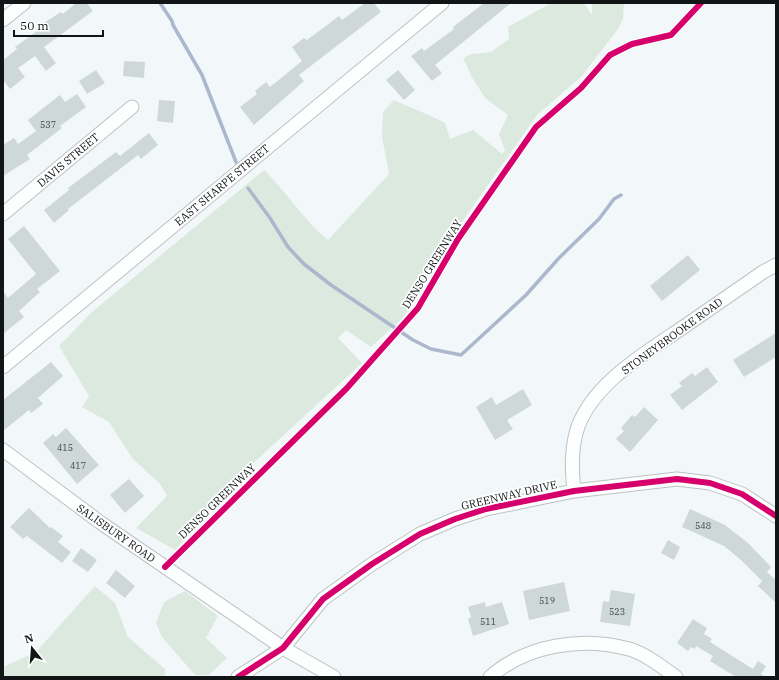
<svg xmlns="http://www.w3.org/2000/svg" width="779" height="680" font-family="'IBM Plex Serif',serif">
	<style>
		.green { fill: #dbe9df }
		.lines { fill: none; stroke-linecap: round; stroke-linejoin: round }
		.stream { stroke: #abb7cc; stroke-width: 3.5 }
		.building { fill: #ced9d7 }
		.minor-casing { stroke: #bdc2c3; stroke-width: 15 }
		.minor { stroke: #fdfefe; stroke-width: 13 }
		.cycleway-casing { stroke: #fff; stroke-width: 8 }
		.cycleway { stroke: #d6006c; stroke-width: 6 }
		.labels { text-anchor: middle; stroke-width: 3.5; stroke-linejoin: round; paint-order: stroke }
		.number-label { font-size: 9px; fill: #404646 }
		.street-label { font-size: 11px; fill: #111516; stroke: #fff }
	</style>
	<rect width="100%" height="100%" fill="#f2f8fa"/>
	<path class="green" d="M551 3H584L592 15V3H624L623 19 618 29 582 76 537 115 448 242 403 318 371 347 346 330 338 338 362 363 246 470 175 550 136 528 167 496 160 484 132 458 109 422 82 407 89 396 59 346 92 312 264 170C287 192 303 220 328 240L389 174 382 137 383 112 394 100C411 108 429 114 445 123L450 139 473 130 502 154 505 150 499 134 508 115 485 98 472 77 463 58 472 54 491 52 509 39 508 27Z
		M95 586 115 603 128 637 165 669V677H3V667L36 652Z
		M185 591 218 616 206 638 227 658 209 675H195L162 637 156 623 164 602Z"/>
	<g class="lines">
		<path class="stream" d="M160 3 172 21 173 25 202 75 236 162
			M248 188 270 218 288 247 304 264 331 285 413 340 431 349 461 355 526 295 559 258 599 219 614 199 621 195"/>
	</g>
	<path class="building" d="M76 3H87L93 11 44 47 56 63 46 71 35 56 18 68 25 77 10 89 3 80V60L17 49 15 47 44 26 42 24 61 12 63 14Z
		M365 3H374L381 12 299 75 304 81 254 125 240 107 257 94 255 91 266 82 270 87 302 61 292 47 304 38 307 40 339 16 342 20Z
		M484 3H511L435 65 442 73 432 81 411 56 422 48 424 51 454 29 453 27Z
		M124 61 145 62 144 78 123 76Z
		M96 70 105 83 87 94 79 81Z
		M398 70 415 90 404 100 386 80Z
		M77 94 86 107 60 126 62 128 27 155 30 159 3 176V145L14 138 18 144 36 131 28 120 60 95 65 102Z
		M159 100 175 101 173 123 157 121Z
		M149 133 158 145 141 159 138 155 68 209 69 210 54 223 44 210 69 190 68 188 116 152 120 156Z
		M24 226 60 271 37 289 40 292 19 311 24 317 3 334V291L8 298 36 274 8 239Z
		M688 255 700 270 662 301 650 286Z
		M776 333V357L744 377 733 360Z
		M51 362 63 376 38 398 43 404 31 413 29 410 3 431V400Z
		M707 367 718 382 682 410 670 395 682 386 679 383 692 373 695 376Z
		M523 389 532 405 507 420 513 429 495 440 476 407 492 397 496 405Z
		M644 407 658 420 630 452 616 439 624 431 621 428 632 415 635 417Z
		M66 428 99 465 77 484 43 443 53 434 56 437Z
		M129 479 144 496 125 513 110 495Z
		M29 508 50 528 51 527 63 536 58 542 71 552 62 563 27 536 23 539 10 527Z
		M690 509 725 525 748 543 771 567 767 572 776 580V603L758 586 762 581 741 560 724 546 682 527Z
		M668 540 680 547 674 560 661 553Z
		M81 548 97 560 88 572 72 561Z
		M116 570 135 586 125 598 106 583Z
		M564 582 570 611 529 620 523 591Z
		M611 590 635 594 630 626 600 622 603 601 609 602Z
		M485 602 486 607 502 602 509 624 473 636 468 619 471 617 468 607Z
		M693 619 707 628 704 634 712 639 710 642 753 669 758 661 766 666 761 674 765 677H736L710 661 713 656 696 646 695 649 691 647 688 651 677 643Z"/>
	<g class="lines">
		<g class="minor-casing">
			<path id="minor" d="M3 20 24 3
				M3 214 132 107
				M3 367 442 3
				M3 450 101 523 283 648 334 677
				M574 491C572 471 571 453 576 433 589 385 647 352 685 326 711 308 737 290 763 272L776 265
				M238 677 283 648 323 599 372 564 420 534 455 519 486 509 574 491 677 479 710 483 742 494 776 516
				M490 677C526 645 583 636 629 649 646 654 662 667 676 677"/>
		</g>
		<use href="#minor" class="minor"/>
		<g class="cycleway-casing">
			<path id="cycleway" d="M165 567 347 388 418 308 458 239 536 127 581 88 610 55 632 44 671 35 701 3
				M238 677 283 648 323 599 372 564 420 534 455 519 486 509 574 491 677 479 710 483 742 494 776 516"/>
		</g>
		<use href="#cycleway" class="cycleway"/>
	</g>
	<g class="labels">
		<g class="number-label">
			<text x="48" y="128">537</text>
			<text x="65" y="451">415</text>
			<text x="78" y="469">417</text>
			<text x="703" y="529">548</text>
			<text x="547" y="604">519</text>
			<text x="617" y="615">523</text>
			<text x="488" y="625">511</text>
		</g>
		<g class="street-label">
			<text transform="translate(68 160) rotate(-40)" y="4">DAVIS STREET</text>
			<text transform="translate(222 185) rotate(-40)" y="4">EAST SHARPE STREET</text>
			<text transform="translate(432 264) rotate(-58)" y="4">DENSO GREENWAY</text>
			<text transform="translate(672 336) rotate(-36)" y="4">STONEYBROOKE ROAD</text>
			<text transform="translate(509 495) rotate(-13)" y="4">GREENWAY DRIVE</text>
			<text transform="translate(217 501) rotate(-44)" y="4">DENSO GREENWAY</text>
			<text transform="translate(116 533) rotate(35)" y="4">SALISBURY ROAD</text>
		</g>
	</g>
	<rect width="779" height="680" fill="none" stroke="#111516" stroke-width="8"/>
	<g transform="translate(32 648) rotate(343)" stroke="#ffffff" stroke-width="3" paint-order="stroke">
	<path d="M0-3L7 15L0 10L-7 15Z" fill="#111516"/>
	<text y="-6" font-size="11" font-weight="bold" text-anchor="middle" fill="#111516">N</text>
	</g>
	<path d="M14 30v6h89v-6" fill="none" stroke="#111516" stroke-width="2"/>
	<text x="20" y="30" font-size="12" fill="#111516" stroke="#ffffff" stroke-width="3" paint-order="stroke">50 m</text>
</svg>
